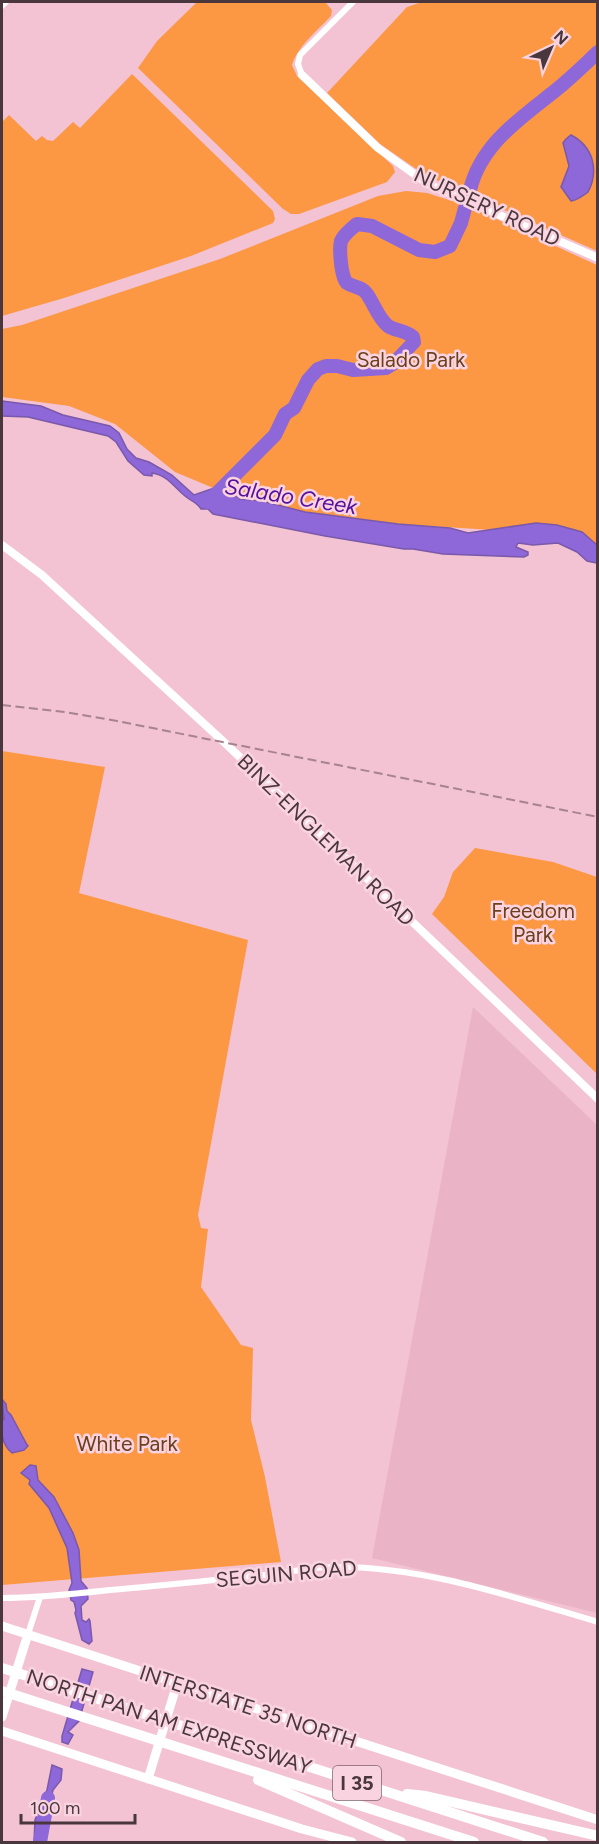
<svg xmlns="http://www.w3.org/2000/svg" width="599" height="1844" font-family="Figtree,sans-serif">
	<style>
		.built { fill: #eab4c6 }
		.green { fill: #fc9744 }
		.water { fill: #8e67d9; stroke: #7a59aa; stroke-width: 1.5 }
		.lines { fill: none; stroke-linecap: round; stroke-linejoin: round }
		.river { stroke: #8e67d9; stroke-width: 14 }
		.minor { stroke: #fff; stroke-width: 6 }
		.tertiary { stroke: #fff; stroke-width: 8 }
		.secondary { stroke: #fff; stroke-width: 9 }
		.motorway { stroke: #fff; stroke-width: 10 }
		.rail { stroke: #a6838f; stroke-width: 2; stroke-dasharray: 9 4.5; stroke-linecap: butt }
		.labels { text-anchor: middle; stroke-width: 5; stroke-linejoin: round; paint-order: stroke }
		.shield { fill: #fad3e0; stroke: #7f666e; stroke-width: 1.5 }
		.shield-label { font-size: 20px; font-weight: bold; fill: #4a373d }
		.street-label { font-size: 21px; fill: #4a373d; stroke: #fad3e0 }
		.park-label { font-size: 21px; fill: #6c401c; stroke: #fad3e0 }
		.water-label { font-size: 22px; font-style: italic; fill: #55109e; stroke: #fad3e0 }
	</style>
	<rect width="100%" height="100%" fill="#f3c3d3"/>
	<path class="built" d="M473 1007 597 1125V1613L372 1558Z"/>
	<path class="green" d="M197 2H325L332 10 331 16C317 31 298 46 292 65L297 76 393 166 395 172 387 182 299 214H291L283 209 138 68 157 41Z
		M422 2H597V251L425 175 380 144 327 93 407 7Z
		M132 74 273 211 275 219 273 223 191 256 64 298 2 316V122L9 115 36 141 42 136 47 140 53 141 73 122 80 128Z
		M406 191 427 193 468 206 597 265V545L582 532 536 523 492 530 398 524 305 512 218 490 175 472 115 424 69 406 2 397V329L22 325 220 259 378 196Z
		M2 751 105 767 79 893 248 940 198 1215 201 1228 208 1229 201 1287 241 1345 253 1348 251 1420 265 1477 281 1562 2 1585Z
		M475 848 553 862 597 877V1074L432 914 444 897 453 872Z"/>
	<path class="water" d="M571 135C594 147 599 171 588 192 583 196 578 200 571 201L561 187 569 166 563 143 566 139Z
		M2 401 41 406 63 415 110 426 119 433 127 449 136 458 149 462 172 475 194 495 217 487 229 491 240 499 262 501 305 512 398 524 450 528 468 533 536 523 557 525 582 532 597 545V563L587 561 577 552 558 543 533 545 518 543 516 547 528 552V555L524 557 443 554 413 549H404L325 536 213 514 208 509H201C197 502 191 501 185 496 174 487 167 475 152 473V476L144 475 128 461 116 442 108 436 28 417 2 416Z
		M2 1399 6 1404 7 1411 11 1415 26 1443 28 1446 24 1450 12 1453C1 1444 1 1431 2 1417L4 1420Z
		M30 1465 36 1466 38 1480 54 1497 73 1533 79 1550 81 1581 87 1588 88 1599 81 1606 82 1620 86 1622 89 1619 90 1621 92 1641 89 1644 82 1640 75 1613 76 1610 74 1602 71 1600 69 1590 72 1583 67 1548 49 1508 29 1484 30 1480 21 1473Z
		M82 1669 93 1672 79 1721 68 1732 73 1735 68 1744 62 1742V1736Z
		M52 1765 62 1769 61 1780 53 1790 48 1810 42 1820V1842H34L35 1820 47 1790Z"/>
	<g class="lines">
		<path class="river" d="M470 190C481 144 521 118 556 90 571 78 584 65 598 52
			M208 502 275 435 285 414 294 408 308 380 318 369 326 366H337L353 370 386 368 394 363 414 342 413 337C405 330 395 331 388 326 378 318 374 304 367 294 362 286 354 288 347 283 341 278 339 249 341 241 344 234 351 229 357 224L372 226 419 250 435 252 450 246 461 223 465 208
			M40 1842 48 1798"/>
		<path class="minor" d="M2 6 6 2
			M302 75 298 64 300 55 353 2
			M2 1598C38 1598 74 1594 110 1590 162 1586 213 1580 264 1575 287 1573 309 1567 332 1567 420 1565 513 1597 598 1622
			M28 1634 40 1597"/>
		<path class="tertiary" d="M302 75 378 148 428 184 598 258
			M2 545 42 575 225 743 598 1099"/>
		<path class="secondary" d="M2 1626 598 1820
			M2 1717 28 1634
			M2 1731 302 1829 352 1842
			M148 1779 177 1684"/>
		<path class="motorway" d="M2 1668 543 1842
			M2 1691 474 1842
			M258 1780 401 1842
			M407 1794 426 1796 598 1836"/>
		<path class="rail" d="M2 705 65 712 117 721 598 817"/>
	</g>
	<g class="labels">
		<rect class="shield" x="333" y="1766" width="48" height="34" rx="4.5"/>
		<g class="shield-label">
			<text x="357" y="1790">I 35</text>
		</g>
		<g class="street-label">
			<text transform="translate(487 207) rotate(25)" y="7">NURSERY ROAD</text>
			<text transform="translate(326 840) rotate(44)" y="7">BINZ-ENGLEMAN ROAD</text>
			<text transform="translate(286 1574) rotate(-5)" y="7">SEGUIN ROAD</text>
			<text transform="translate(248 1707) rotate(18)" y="7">INTERSTATE 35 NORTH</text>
			<text transform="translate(169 1722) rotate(18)" y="7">NORTH PAN AM EXPRESSWAY</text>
		</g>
		<g class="park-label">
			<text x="411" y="367">Salado Park</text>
			<text x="533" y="918">Freedom<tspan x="533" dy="24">Park</tspan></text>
			<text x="127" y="1451">White Park</text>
		</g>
		<g class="water-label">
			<text transform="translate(291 496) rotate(9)" y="8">Salado Creek</text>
		</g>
	</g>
	<rect width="599" height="1844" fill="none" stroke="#4a373d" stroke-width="6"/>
	<g transform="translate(551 48) rotate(44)" stroke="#fad3e0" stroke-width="4.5" paint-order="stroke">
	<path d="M0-4.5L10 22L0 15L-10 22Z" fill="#4a373d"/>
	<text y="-9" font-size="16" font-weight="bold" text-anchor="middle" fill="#4a373d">N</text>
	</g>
	<path d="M21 1814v9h114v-9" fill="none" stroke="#4a373d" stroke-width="3"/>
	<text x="30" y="1814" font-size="18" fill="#4a373d" stroke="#fad3e0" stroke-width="4.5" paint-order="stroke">100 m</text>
</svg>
